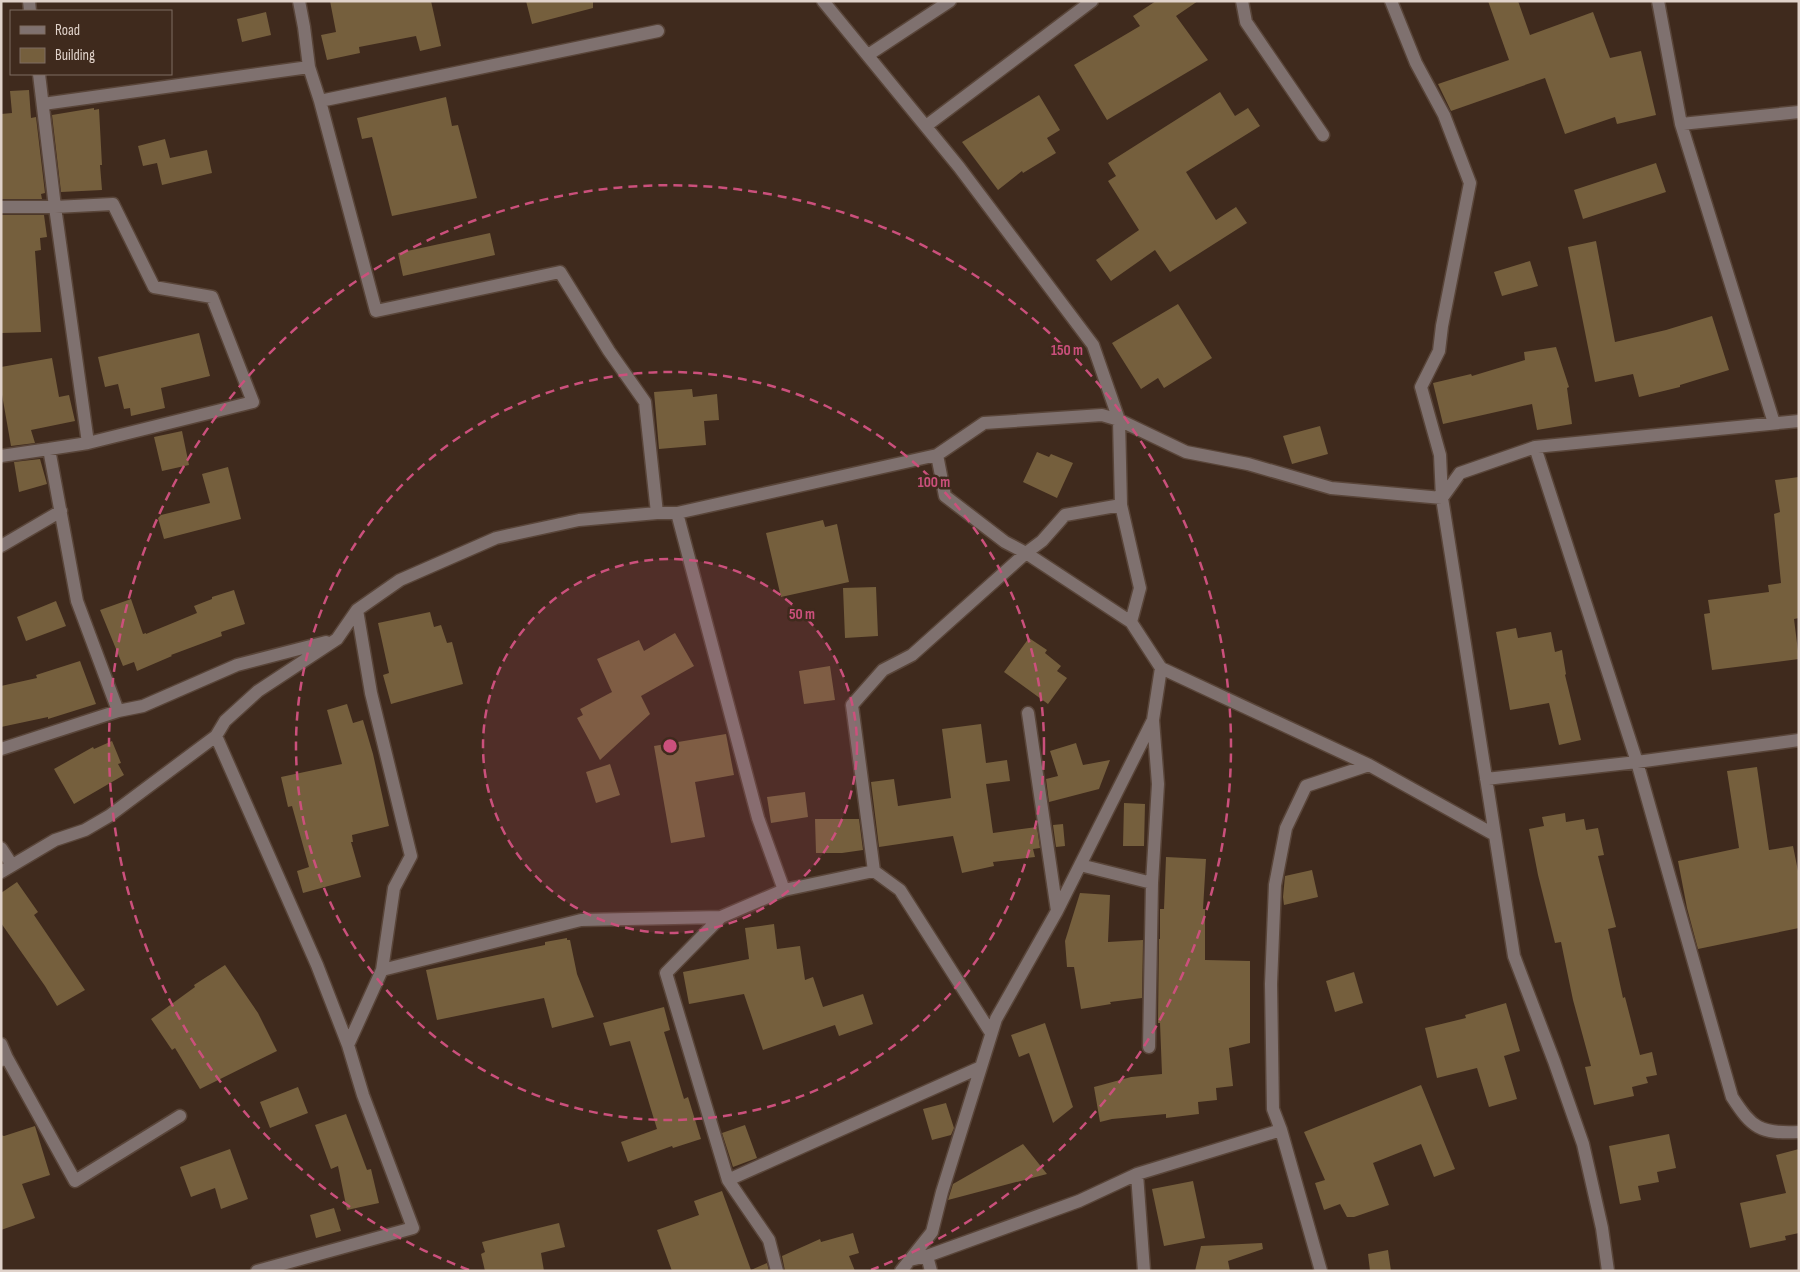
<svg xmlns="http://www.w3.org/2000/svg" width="1800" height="1272" font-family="'Sofia Sans Condensed',sans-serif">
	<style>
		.building { fill: #755f3d }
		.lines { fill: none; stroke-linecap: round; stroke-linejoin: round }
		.minor-casing { stroke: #594539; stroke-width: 15 }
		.minor { stroke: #7f716f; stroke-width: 12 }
		.ring { fill: none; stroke: #cb507c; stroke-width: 2.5; stroke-dasharray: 9 6 }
		.centre { fill: #cb507c; stroke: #3f2a1d; stroke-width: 2.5 }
		.ring-label { font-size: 15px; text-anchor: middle; font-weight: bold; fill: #cb507c; stroke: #3f2a1d; stroke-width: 5; stroke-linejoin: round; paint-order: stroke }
	</style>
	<rect width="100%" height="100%" fill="#3f2a1d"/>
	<path class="building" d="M330 1H431L441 46 420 51 416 36 359 47 360 53 327 60 321 35 336 32Z
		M526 1H593V8L532 24Z
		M1156 1H1198L1176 16 1208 60 1107 120 1074 65 1140 26 1133 16Z
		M1488 1H1518L1530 35 1593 12 1610 58 1641 51 1656 115 1617 124 1615 117 1565 134 1545 78 1451 111 1438 84 1509 60Z
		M266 12 271 35 242 42 237 19Z
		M29 90 31 118 36 117 45 193 41 194 42 199H1V114L12 113 10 91Z
		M1220 92 1235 116 1248 108 1260 126 1186 172 1216 220 1236 207 1247 223 1170 272 1155 250 1111 281 1096 260 1139 230 1108 181 1116 176 1108 163Z
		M1039 95 1060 130 1047 138 1056 153 1023 173 1022 171 998 190 962 142Z
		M446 97 452 126 458 125 477 198 392 216 372 137 362 139 357 118Z
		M94 108V110L99 109 102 165H100L102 190 61 192 52 115Z
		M165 139 170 158 207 150 212 173 162 185 157 163 143 166 138 146Z
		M1656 163 1666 192 1583 219 1574 190Z
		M1 215H44L47 237 40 238 41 250 35 251 41 332 1 333Z
		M490 233 495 255 403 276 398 253Z
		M1596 241 1615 342 1666 330 1712 316 1729 370 1680 385V387L1639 397 1633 374 1595 382 1568 247Z
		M1530 261 1538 286 1502 296 1494 272Z
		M1178 304 1212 358 1164 388 1158 378 1141 389 1112 343Z
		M199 333 210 376 161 388 165 408 131 416 130 408 124 409 118 384 105 387 98 357Z
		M1556 347 1569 387 1567 388 1572 424 1537 430 1532 404 1443 424 1433 383 1471 374 1472 376 1525 360 1524 352Z
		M52 358 59 397 69 395 75 421 31 430 35 443 11 446 1 389V367Z
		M692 389 693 397 717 394 719 420 704 421 706 445 659 449 654 392Z
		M1320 426 1328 454 1292 464 1283 436Z
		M182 431 189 465 162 471 154 437Z
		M1037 452 1049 457 1051 454 1073 463 1057 498 1023 482Z
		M40 459 47 484 19 492 14 462Z
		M228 467 241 519 164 539 158 518 161 515 210 503 202 474Z
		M1799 477V618L1794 619 1799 659 1712 670 1704 614 1710 613 1708 600 1769 592 1768 585 1781 583 1774 514 1780 512 1775 480Z
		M823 520 825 527 837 524 849 582 781 597 766 533Z
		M876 587 878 636 845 638 843 588Z
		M234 590 245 624 221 632 222 636 171 655 172 656 137 671 134 662 123 666 100 610 131 599 143 634 146 633V634L197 613 194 606 212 599V597Z
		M56 601 66 626 26 641 17 617Z
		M430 612 434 627 441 625 447 643 452 642 463 684 391 704 383 675 389 673 378 623Z
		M1516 628 1518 638 1551 632 1555 652 1562 650 1566 674 1565 675 1581 740 1559 745 1549 703 1510 710 1496 632Z
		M675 633 694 666 641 696 650 714 600 760 577 718 583 715 580 709 612 692 597 659 639 640 644 651Z
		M1029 638 1047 650 1045 653 1061 666 1057 671 1067 678 1048 704 1004 672Z
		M80 661 96 704 48 719V717L1 727V686L37 678 36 675Z
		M830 666 835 700 804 704 799 671Z
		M347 704 353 723 363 720 373 754 389 826 352 835 353 842H351L361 877 303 893 297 871 309 867 292 806 288 807 281 777 342 764 327 710Z
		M981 724 986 763 1007 760 1010 781 986 784 993 833 1037 827 1040 848 1033 849 1035 857 993 862 994 866 962 873 953 836 879 847 871 782 894 779 898 806 951 798 942 729Z
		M726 734 734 775 695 782 705 837 671 843 654 746Z
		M112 741 121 763 118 764 124 775 74 804 54 769 93 747 94 749Z
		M1076 743 1083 765 1110 760 1099 789 1049 802 1046 779 1058 776 1050 751Z
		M610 764 620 795 596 803 586 772Z
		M1757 767 1769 850 1793 846 1799 876V928L1698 949 1687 908 1678 861 1739 848 1727 771Z
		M805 792 808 817 771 823 767 797Z
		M1124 803 1145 804 1144 846H1123Z
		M1565 813 1566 822 1584 819 1586 830 1598 828 1604 855 1598 856 1616 927 1608 929 1623 998 1625 997 1640 1055 1652 1052 1657 1075 1646 1077 1648 1083 1632 1087 1634 1096 1594 1105 1585 1067 1591 1066 1573 1000 1561 942 1555 943 1538 875 1529 829 1544 826 1542 817Z
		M815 819H859L863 850 842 853H816Z
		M1063 824 1065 846 1056 847 1053 825Z
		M1166 857 1206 859 1203 909H1205V960L1250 961V1043L1229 1048 1233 1086 1216 1088 1217 1100 1198 1102 1199 1114 1166 1118V1114L1112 1119 1100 1122 1094 1087 1131 1077 1162 1074 1160 1023H1158L1159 939H1160V909H1164Z
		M1312 870 1318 897 1284 905 1283 897 1285 876Z
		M17 882 38 912 34 915 85 990 57 1006 45 986 1 923V893Z
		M1080 893 1110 895 1108 942 1143 940 1142 998 1110 1002 1111 1004 1081 1009 1074 967H1067L1065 941Z
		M774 924 777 949 800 946 805 980 813 977 823 1007 863 994 873 1024 839 1036 835 1025 763 1050 744 994 689 1004 683 972 749 959 745 928Z
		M567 938V940H570L577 974 594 1017 552 1028 544 998 437 1020 426 970 545 945V942Z
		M225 965 258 1013 277 1051 200 1089 175 1048 172 1050 151 1019 195 987 194 985Z
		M1354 972 1363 1003 1335 1012 1326 981Z
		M1506 1003 1520 1051 1504 1056 1517 1099 1489 1107 1477 1068 1437 1078 1425 1028 1466 1018 1465 1015Z
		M664 1007 670 1030 664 1032 684 1099 688 1097 701 1139 673 1148 672 1146 628 1162 621 1142 657 1129 630 1041 610 1046 603 1023Z
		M1045 1023 1073 1107 1053 1123 1029 1053 1019 1057 1011 1035Z
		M1421 1085 1455 1169 1434 1177 1421 1144 1373 1163 1389 1205 1354 1217H1347L1340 1204 1324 1210 1315 1183 1325 1180 1304 1132Z
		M298 1087 308 1113 270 1128 260 1102Z
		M946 1103 954 1128 951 1135 932 1140 923 1109Z
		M346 1114 367 1170 371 1169 379 1203 347 1210 338 1166 331 1169 315 1125Z
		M745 1125 757 1158 733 1167 722 1133Z
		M35 1126 50 1175 22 1184 35 1218 1 1230V1135L4 1136Z
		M1669 1134 1676 1168 1657 1172 1659 1182 1638 1186 1641 1200 1620 1204 1609 1146Z
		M1023 1144 1047 1174 948 1200 953 1184Z
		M230 1149 248 1199 221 1209 215 1188 191 1197 180 1167Z
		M1799 1149V1233L1785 1236 1786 1240 1750 1248 1740 1203 1786 1193 1776 1155Z
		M1193 1181 1205 1238 1164 1246 1152 1189Z
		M722 1191 751 1270 767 1263 769 1271H672L657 1230 699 1215 694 1201Z
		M334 1208 341 1231 316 1238 310 1215Z
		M559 1223 565 1247 541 1253 544 1271H485L481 1254 485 1252 482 1242Z
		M853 1233 859 1253 849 1256 855 1271H785L782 1256 820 1239 821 1242Z
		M1262 1243 1263 1249 1228 1261 1230 1271H1195L1201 1246Z
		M1388 1250 1391 1271H1370L1368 1254Z"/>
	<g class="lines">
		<g class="minor-casing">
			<path id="minor" d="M29 1 30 11
				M299 1 304 27 309 67 320 101 376 311 560 272 609 351 645 402 657 513
				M823 1 959 167 1093 345 1119 420 1121 505 1140 588 1131 622
				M1242 1 1246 22 1323 135
				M1391 1 1416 63 1444 115 1470 183 1442 326 1439 351 1421 387 1440 455 1442 498 1514 956 1554 1061 1583 1144 1602 1228 1608 1271
				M1658 1 1681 124 1774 423
				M868 55 950 1
				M39 74 55 207 88 443 49 449 77 601 118 711
				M320 101 658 31
				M43 104 309 67
				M1681 124 1799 112
				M926 126 1092 1
				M1 207H55L113 204 154 287 212 297 253 402 88 443
				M1535 447 1637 762 1732 1097C1752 1128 1760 1134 1799 1132
				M937 455 945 496 1005 542 1026 553 1042 541 1065 515 1121 505
				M1 456 49 449
				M677 513 758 818 784 890 874 871 852 705 883 670 912 655 1026 553 1131 622 1161 668 1369 765 1495 835
				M1 546 61 511
				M1028 713 1057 911
				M216 736 317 965 348 1045 363 1095 413 1228 257 1271
				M1 749 118 711 143 706 237 665 326 642
				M1486 779 1637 762 1799 740
				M1 848 12 865
				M1080 865 1152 883 1158 784 1153 720
				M874 871 900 890 991 1033
				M1 872 55 840 85 830 109 816 216 736 225 721 258 691 337 639 357 610 400 580 496 538 579 520 657 513H677L937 455 984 423 1102 415 1119 420 1186 452 1248 464 1331 488 1442 498 1460 473 1535 447 1799 421
				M382 970 581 920 721 917
				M1 1044 7 1058 1 1060
				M348 1045 382 970 394 888 411 856 371 693 357 610
				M1149 1047 1152 883
				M7 1058 75 1181 180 1116
				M1137 1174 1144 1271
				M728 1180 981 1067
				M927 1256 931 1271
				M910 1260 927 1256 1079 1201 1137 1174 1281 1130
				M777 1271 769 1240 728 1180 666 973 721 917 784 890
				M901 1271 932 1232 942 1192 996 1019 1057 911 1153 720 1161 668
				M1321 1271 1281 1130 1273 1109 1271 984 1275 885 1286 828 1306 786 1369 765"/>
		</g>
		<use href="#minor" class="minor"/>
	</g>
	<circle cx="670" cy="746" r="187" fill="#cb507c" fill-opacity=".12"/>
	<g class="ring">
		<circle cx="670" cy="746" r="187"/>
		<circle cx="670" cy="746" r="374"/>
		<path d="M469 1270A561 561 0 1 1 871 1270"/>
	</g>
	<circle cx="670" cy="746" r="8" class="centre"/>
	<g class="ring-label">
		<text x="1067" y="355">150 m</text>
		<text x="934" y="487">100 m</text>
		<text x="802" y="619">50 m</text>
	</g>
	<rect width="1800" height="1272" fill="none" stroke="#e0d2ca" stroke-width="5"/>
	<rect x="10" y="10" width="162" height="65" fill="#3f2a1d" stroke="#7f6d62"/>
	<rect x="20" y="26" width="25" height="8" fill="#7f716f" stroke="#7f6d62"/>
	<text x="55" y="35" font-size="15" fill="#e0d2ca">Road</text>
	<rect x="20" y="48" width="25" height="15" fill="#755f3d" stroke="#7f6d62"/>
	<text x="55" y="60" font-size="15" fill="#e0d2ca">Building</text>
</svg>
